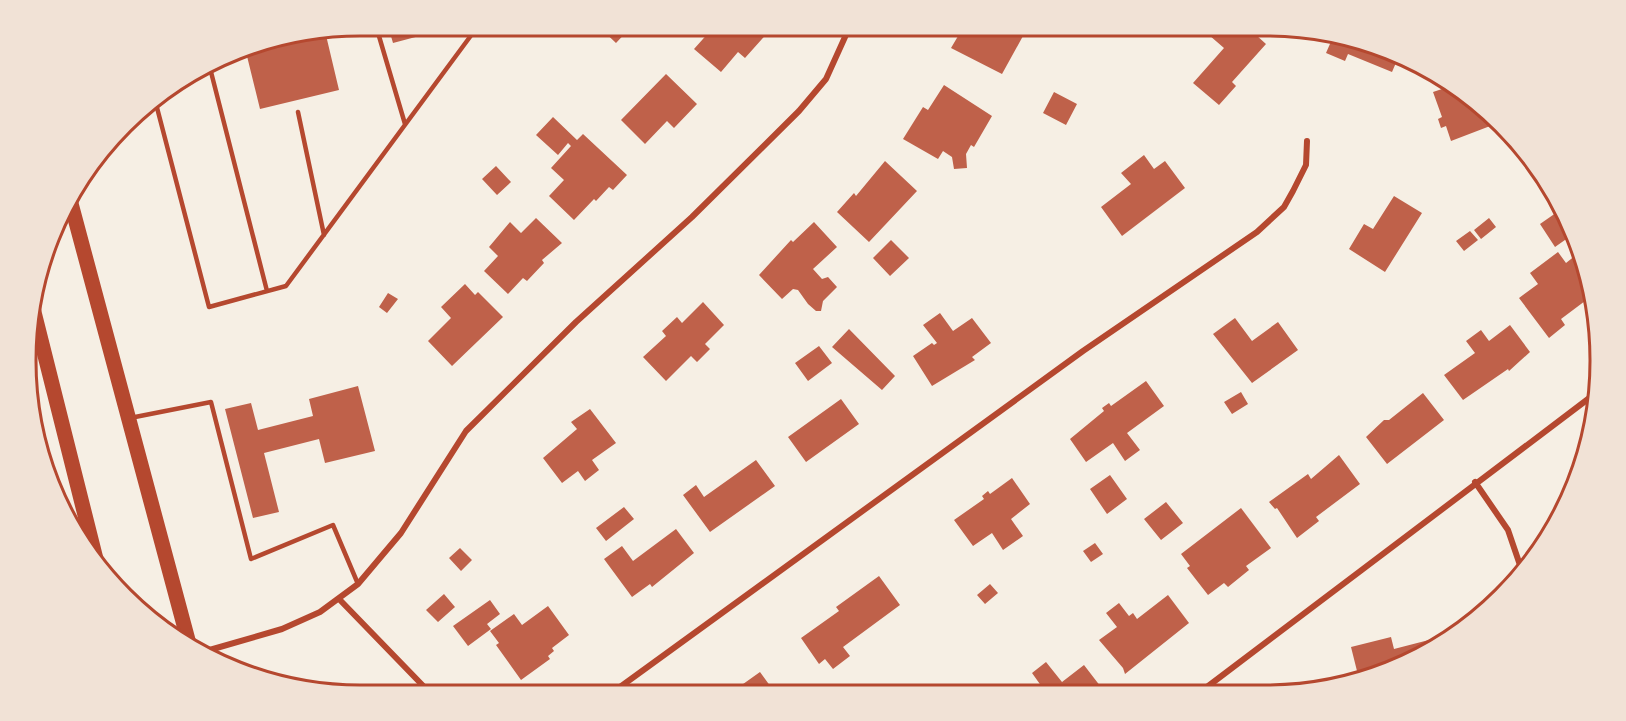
<svg xmlns="http://www.w3.org/2000/svg" width="1626" height="721" font-family="'Roboto Serif',serif">
	<style>
		.building { fill: #bf614a }
		.lines { fill: none; stroke-linecap: round; stroke-linejoin: round }
		.service { stroke: #b5482f; stroke-width: 4.5 }
		.minor { stroke: #b5482f; stroke-width: 6 }
		.primary { stroke: #b5482f; stroke-width: 15 }
		.rim { fill: none; stroke: #b5482f; stroke-width: 3 }
	</style>
	<rect width="100%" height="100%" fill="#f6efe4"/>
	<path class="building" d="M388 26H457L393 43Z
		M598 26H632L616 43Z
		M707 26H764L770 30 745 58 738 52 721 72 694 49 711 30Z
		M964 26 972 30 974 26H1014L1011 30 1023 36 1002 74 951 48Z
		M1206 26H1246L1266 44 1232 82 1236 86 1219 105 1193 83 1224 48 1202 29Z
		M325 31 339 90 260 109 245 48 252 43Z
		M1333 37 1374 43 1398 58 1392 72 1348 54 1345 61 1326 53Z
		M666 74 697 104 674 128 667 121 645 144 621 120Z
		M944 85 992 116 974 147 971 145 966 154 967 168 954 169 952 157 943 151 938 159 903 139 923 107 928 110Z
		M1448 87 1487 109 1498 123 1451 141 1446 126 1441 128 1438 119 1442 117 1433 92Z
		M1054 92 1077 104 1066 125 1043 113Z
		M553 117 577 140 583 134 627 175 613 190 609 187 596 201 594 199 574 220 549 196 564 180 551 168 571 146 568 143 558 155 536 135Z
		M1144 155 1154 169 1165 161 1185 188 1122 236 1101 207 1131 184 1121 173Z
		M885 161 917 191 869 242 837 212 854 193 856 196Z
		M496 166 511 182 497 195 482 179Z
		M1394 196 1422 213 1385 272 1349 249 1364 224 1373 229Z
		M1563 208 1572 235 1555 247 1540 224Z
		M536 218 562 243 542 260 544 263 527 281 523 278 508 294 484 271 498 256 489 247 510 222 521 233Z
		M1489 218 1496 227 1481 239 1474 230Z
		M814 222 837 247 813 269 822 279 828 277 837 287 823 301 821 311H816L808 304 798 290 793 289 782 299 759 275 791 240 793 242Z
		M1470 231 1478 240 1464 251 1456 241Z
		M891 240 909 258 890 276 873 258Z
		M1558 252 1566 263 1576 255 1578 258 1589 298 1561 319 1565 325 1549 338 1519 298 1538 284 1530 273Z
		M465 284 475 295 478 292 503 317 452 366 428 341 451 318 441 307Z
		M388 293 398 299 387 313 379 307Z
		M703 302 724 325 705 344 710 349 697 362 691 356 666 381 643 357 666 336 662 331 677 317 682 323Z
		M940 313 953 331 972 318 991 343 972 357 975 360 932 386 913 356 932 343 934 345 937 343 923 325Z
		M1235 318 1252 341 1278 322 1298 350 1252 383 1213 334Z
		M1510 325 1530 352 1509 371 1508 369 1463 400 1444 375 1475 353 1466 341 1481 330 1489 341Z
		M849 329 895 376 882 390 832 347Z
		M819 346 832 363 808 381 795 363Z
		M1146 381 1164 406 1127 433 1140 450 1125 461 1113 443 1086 462 1070 439 1104 411 1102 408 1109 403 1111 406Z
		M358 386 375 451 325 463 319 439 264 453 279 512 253 518 225 409 251 403 258 430 313 416 309 399Z
		M1241 392 1248 404 1232 414 1224 402Z
		M1423 393 1444 420 1387 464 1366 437 1384 420H1389Z
		M841 399 859 424 806 462 788 437Z
		M590 409 616 443 592 460 599 470 585 481 578 471 562 483 543 458 577 429 571 422Z
		M1339 455 1360 484 1316 517 1319 521 1297 538 1277 508 1275 509 1269 502 1308 474 1311 479Z
		M756 460 775 486 710 532 683 495 696 485 704 497Z
		M1110 475 1127 499 1107 514 1090 489Z
		M1012 478 1030 504 1011 519 1023 536 1003 550 992 533 973 546 954 520 984 499 982 496 988 491 990 494Z
		M1166 502 1183 523 1161 540 1144 519Z
		M624 507 634 519 606 541 596 528Z
		M1241 508 1271 548 1246 566 1249 570 1228 587 1224 583 1208 595 1187 568 1190 566 1181 554Z
		M676 529 694 553 652 587 650 584 632 597 604 559 622 546 633 561Z
		M1095 543 1103 554 1091 562 1083 551Z
		M460 548 472 560 461 571 449 558Z
		M879 576 900 605 843 647 850 656 833 669 825 659 819 664 801 638 839 611 836 607Z
		M990 584 998 593 985 604 977 595Z
		M444 594 455 607 438 622 426 610Z
		M1168 595 1189 623 1125 674 1123 668 1099 640 1117 627 1106 613 1119 603 1129 616 1133 613 1137 619Z
		M490 600 500 614 487 624 491 629 468 646 453 626Z
		M548 606 569 635 552 648 554 651 548 656 550 659 521 680 496 645 499 643 490 631 514 614 522 625Z
		M1452 634 1394 670 1359 679 1351 647 1391 637 1394 649Z
		M1046 662 1062 682 1084 665 1104 691 1101 693H1033L1042 687 1032 673Z
		M760 672 776 694H729Z"/>
	<g class="lines">
		<path class="service" d="M376 26 405 124
			M210 68 267 291
			M155 100 209 307 286 286 478 26
			M298 112 324 235
			M130 418 211 402 251 559 333 525 358 584"/>
		<path class="minor" d="M1475 482 1508 530 1522 571
			M340 600 432 695
			M206 651 282 629 320 612 358 584 401 533 466 431 576 322 692 217 799 111 826 79 850 26
			M1199 693 1592 396
			M609 695 1083 351 1257 232 1284 207 1293 191 1306 165 1307 141"/>
		<path class="primary" d="M69 196 188 640
			M32 304 96 559"/>
	</g>
	<path d="M0 0H1626V721H0ZM360 36H1266A324 324 0 0 1 1590 360V361A324 324 0 0 1 1266 685H360A324 324 0 0 1 36 361V360A324 324 0 0 1 360 36Z" fill="#f1e2d6" fill-rule="evenodd"/>
	<path class="rim" d="M360 36H1266A324 324 0 0 1 1590 360V361A324 324 0 0 1 1266 685H360A324 324 0 0 1 36 361V360A324 324 0 0 1 360 36Z"/>
</svg>
